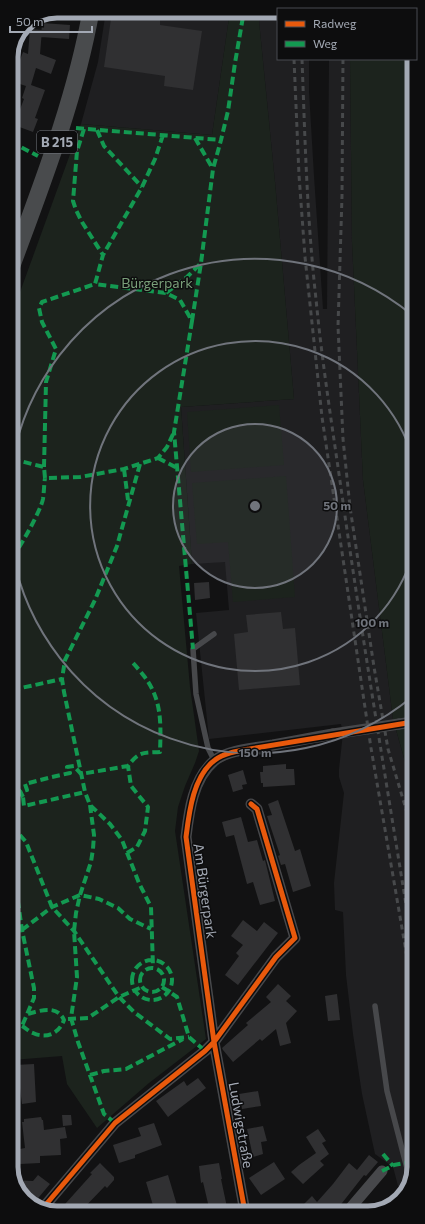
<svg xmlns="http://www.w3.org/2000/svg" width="425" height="1224" font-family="Commissioner,sans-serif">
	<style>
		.built { fill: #1f1f21 }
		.green { fill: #1c231d }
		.building { fill: #303032 }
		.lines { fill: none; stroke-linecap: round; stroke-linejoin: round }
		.lane { stroke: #47484b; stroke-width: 5.5 }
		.street { stroke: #47484b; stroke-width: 11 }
		.primary { stroke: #494b4d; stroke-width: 17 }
		.rail { stroke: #47494b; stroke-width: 3; stroke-dasharray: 5 4; stroke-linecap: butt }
		.street-bridge { stroke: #47484b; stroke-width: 11 }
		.quiet { stroke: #139951; stroke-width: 4; stroke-dasharray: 8 4; stroke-linecap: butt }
		.cycleway-casing { stroke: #0d0d0e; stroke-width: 8 }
		.cycleway { stroke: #e8590c; stroke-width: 5 }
		.ring { fill: none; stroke: #70747c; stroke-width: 2 }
		.labels { text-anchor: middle; stroke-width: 3; stroke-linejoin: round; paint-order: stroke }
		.shield { fill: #0d0d0e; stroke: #767a82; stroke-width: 1 }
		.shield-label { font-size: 13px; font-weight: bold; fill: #a3a9b4 }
		.park-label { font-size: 14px; fill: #7a9f7a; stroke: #0d0d0e }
		.street-label { font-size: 14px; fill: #a3a9b4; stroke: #0d0d0e }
		.rim { fill: none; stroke: #a3a9b4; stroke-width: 5 }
		.centre { fill: #70747c; stroke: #0d0d0e; stroke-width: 2 }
		.ring-label { font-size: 12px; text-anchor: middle; font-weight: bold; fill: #70747c; stroke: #0d0d0e; stroke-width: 3; stroke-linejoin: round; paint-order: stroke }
	</style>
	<rect width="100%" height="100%" fill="#121213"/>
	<path class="built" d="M106 11H230L212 135 81 124 98 62Z
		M266 11H278V59H309V91L314 176 323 309H327L329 59H350L352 242 363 480 393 719 413 790 414 1167 405 1195 401 1197 393 1167 375 1154 362 1094 353 1034 346 975 343 912 335 910 334 883 344 793 339 777V769L343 733 341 724 209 739 196 613 229 610 225 562 192 564 181 407 294 399 275 182 259 21Z"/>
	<path class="green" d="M230 11H266L259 21 275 182 294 399 181 407 192 564 179 566 190 687 199 751 195 763 185 786 178 807 175 831 206 1039 149 1083 97 1128 67 1084 62 1056 12 1060 11 317 81 124 212 135Z
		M350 59H412L413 790 393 719 363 480 352 242Z
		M279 405 284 465 191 472 187 412Z
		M286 476 295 597 233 602 228 542 197 544 192 483Z"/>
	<path class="building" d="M112 12 160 19V25L202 31 193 90 164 86 165 76 104 67Z
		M42 23 70 25 69 39 41 37Z
		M30 29 42 30 40 54 56 60 51 74 36 68 31 85 45 90 35 118 38 119 33 132 14 125 24 99 22 98 26 86 11 81V68L16 70 23 52 28 54Z
		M209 582 210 598 195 600 194 583Z
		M281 612 283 629 295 628 300 685 239 690 234 634 248 632 246 615Z
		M286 764V769H294L295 785 263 787V783H261L260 772H263V766Z
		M243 770 247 784 242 785 243 789 233 792 228 775Z
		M278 800 295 851 300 849 311 886 293 892 285 864 281 865 278 856 280 855 267 816 272 815 268 804Z
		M241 817 248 842 257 840 263 861 265 860 275 901 260 905 253 882 247 884 234 835 226 837 222 822Z
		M243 920 257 931 264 922 278 933 238 985 225 975 239 956 236 953 243 945 231 936Z
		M278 984 291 996 286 1001 297 1011 286 1023 291 1043 280 1046 276 1029 262 1041 260 1039 233 1062 223 1050 222 1048 248 1025 246 1023 271 1002 266 997Z
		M337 994 340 1020 328 1021 325 996Z
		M34 1064 36 1102 22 1104 20 1088H16L15 1065Z
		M198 1078 206 1088 168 1117 156 1101 184 1081 187 1086Z
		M258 1091 261 1106 242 1109 239 1094Z
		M62 1115H71L72 1125 63 1126Z
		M41 1117 42 1120H43L44 1130 65 1127 67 1138 60 1139 61 1155 40 1156V1163L20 1164V1149L25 1148 22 1122H24V1119Z
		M154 1123 162 1145 135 1155V1158L119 1163 113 1145 141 1136 138 1128Z
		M263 1126 267 1141 261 1142 263 1154 253 1157 247 1129Z
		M318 1129 326 1141 322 1143 329 1154 320 1161 324 1165 303 1184 291 1172 299 1165 316 1153 306 1137Z
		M369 1155 378 1162 366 1176 364 1175 335 1212H296L312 1196 317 1202 333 1184 349 1163 357 1170Z
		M274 1162 285 1179 261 1195 249 1178Z
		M100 1163 114 1177V1180L107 1188 105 1186 79 1213H57L92 1174 90 1173Z
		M219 1163 222 1179H221L228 1212H210L203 1182 201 1183 199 1166Z
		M38 1175 50 1184 34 1203H29L27 1202 13 1180 33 1181Z
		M168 1175 179 1212H155L146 1182Z"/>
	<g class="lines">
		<path class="lane" d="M214 634 193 649 196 694 208 748 214 760
			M375 1006 387 1091 410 1180"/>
		<path class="street" d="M399 724 413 722
			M43 1208 115 1123 205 1051 214 1042 276 957 295 938 257 809 251 804
			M245 1212 214 1042 186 837C189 811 193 779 214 761 227 750 256 748 273 745 293 741 313 738 333 734
			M347 1212 382 1171"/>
		<path class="primary" d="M11 268C42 184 75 100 91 11"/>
		<path class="rail" d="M294 59 299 175 305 257 322 417 371 748 414 998
			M302 59C305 139 307 219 316 299 322 362 332 425 341 488 363 644 389 799 414 954
			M343 59 342 196 338 326 343 439 350 507 374 667 388 749 414 836"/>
		<path class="street-bridge" d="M333 734 399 724"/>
		<path class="quiet" d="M76 128 221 140
			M84 129 77 151 73 201 76 210 82 222 103 255
			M97 130 104 146 142 187
			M163 135 155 159 142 187 103 255 95 284 166 293 180 300 192 321 174 432 193 649
			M195 138 213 169
			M11 142 38 156
			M166 293 187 277 201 263
			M192 321 201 263 213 169 221 140 228 111 235 63 244 11
			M158 458 177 468
			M12 459 44 467 45 478 80 477 124 469 158 458 167 447 174 432
			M140 464 117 546 95 600 65 660 62 679 64 692 85 792 90 805 110 824 122 840 139 883 151 907 153 967
			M44 467 46 382 56 349 42 322 39 308 42 302 95 284
			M124 469 128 500
			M12 557C19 550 41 510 43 499 44 492 44 485 45 478
			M12 690 62 679
			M23 797 20 791 27 790 25 784 52 777 70 773 67 767 74 766 81 774 128 766C139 751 143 753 160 752 161 724 162 699 144 676 140 671 136 666 131 661
			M12 800 23 797 24 806 85 792
			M90 805 94 835 93 849 91 862 80 895 76 913 74 931 77 977 71 1018 78 1042 104 1114 115 1123
			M12 826 26 842 52 907 74 931 119 997 134 1012 170 1039 189 1037
			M12 841 17 864V895L22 930 34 988V998L22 1026H12
			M127 853 137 847 145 831 148 807 131 786 128 766
			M22 930 52 907 80 895 99 899 118 908 130 919 151 929
			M132 980a20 20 0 1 1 40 0a20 20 0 1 1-40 0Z
			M140 980a12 12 0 1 1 24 0a12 12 0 1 1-24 0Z
			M162 987 177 997 189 1037 205 1051
			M68 1019 88 1018 119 997 135 990 142 987
			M22 1026C26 1028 29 1032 33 1033 46 1039 59 1034 64 1020 57 1004 40 1011 27 1014
			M90 1075 104 1071 126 1069 183 1039
			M383 1154 393 1166
			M382 1171 394 1165 405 1163"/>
		<g class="cycleway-casing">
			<path id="cycleway" d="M43 1208 115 1123 205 1051 214 1042 276 957 295 938 257 809 251 804
				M245 1212 214 1042 186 837C189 813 193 776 215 760 224 753 238 751 250 749L413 722"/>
		</g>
		<use href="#cycleway" class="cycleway"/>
	</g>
	<circle cx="255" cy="506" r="82" fill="#70747c" fill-opacity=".12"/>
	<g class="ring">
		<circle cx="255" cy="506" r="82"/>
		<path d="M413 554A165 165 0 1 1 413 458"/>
		<path d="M412 697A247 247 0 0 1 12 551M12 463A247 247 0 0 1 412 315"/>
	</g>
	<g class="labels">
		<rect class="shield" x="37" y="131" width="40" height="22" rx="3"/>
		<g class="shield-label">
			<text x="57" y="147">B 215</text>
		</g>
		<g class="park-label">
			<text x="157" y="288">Bürgerpark</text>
		</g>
		<g class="street-label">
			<text transform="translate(205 891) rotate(82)" y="5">Am Bürgerpark</text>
			<text transform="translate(241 1125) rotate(80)" y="5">Ludwigstraße</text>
		</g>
	</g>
	<path d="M0 0H425V1224H0ZM57 18H368A39 39 0 0 1 407 57V1167A39 39 0 0 1 368 1206H57A39 39 0 0 1 18 1167V57A39 39 0 0 1 57 18Z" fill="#0d0d0e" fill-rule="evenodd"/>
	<path class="rim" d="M57 18H368A39 39 0 0 1 407 57V1167A39 39 0 0 1 368 1206H57A39 39 0 0 1 18 1167V57A39 39 0 0 1 57 18Z"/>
	<circle cx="255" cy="506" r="6" class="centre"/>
	<g class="ring-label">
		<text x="337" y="510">50 m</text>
		<text x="372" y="627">100 m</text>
		<text x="255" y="757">150 m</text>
	</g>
	<rect x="277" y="8" width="140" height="52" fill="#0d0d0e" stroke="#494b50"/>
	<rect x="285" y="21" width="20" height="6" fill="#e8590c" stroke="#494b50"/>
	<text x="313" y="28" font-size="12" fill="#a3a9b4">Radweg</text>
	<rect x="285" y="41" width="20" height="6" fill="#139951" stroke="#494b50"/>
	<text x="313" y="48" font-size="12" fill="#a3a9b4">Weg</text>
	<path d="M10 26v6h82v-6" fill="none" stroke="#a3a9b4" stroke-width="2"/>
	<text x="16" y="26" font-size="12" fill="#a3a9b4" stroke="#0d0d0e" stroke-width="3" paint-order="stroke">50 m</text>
</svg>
